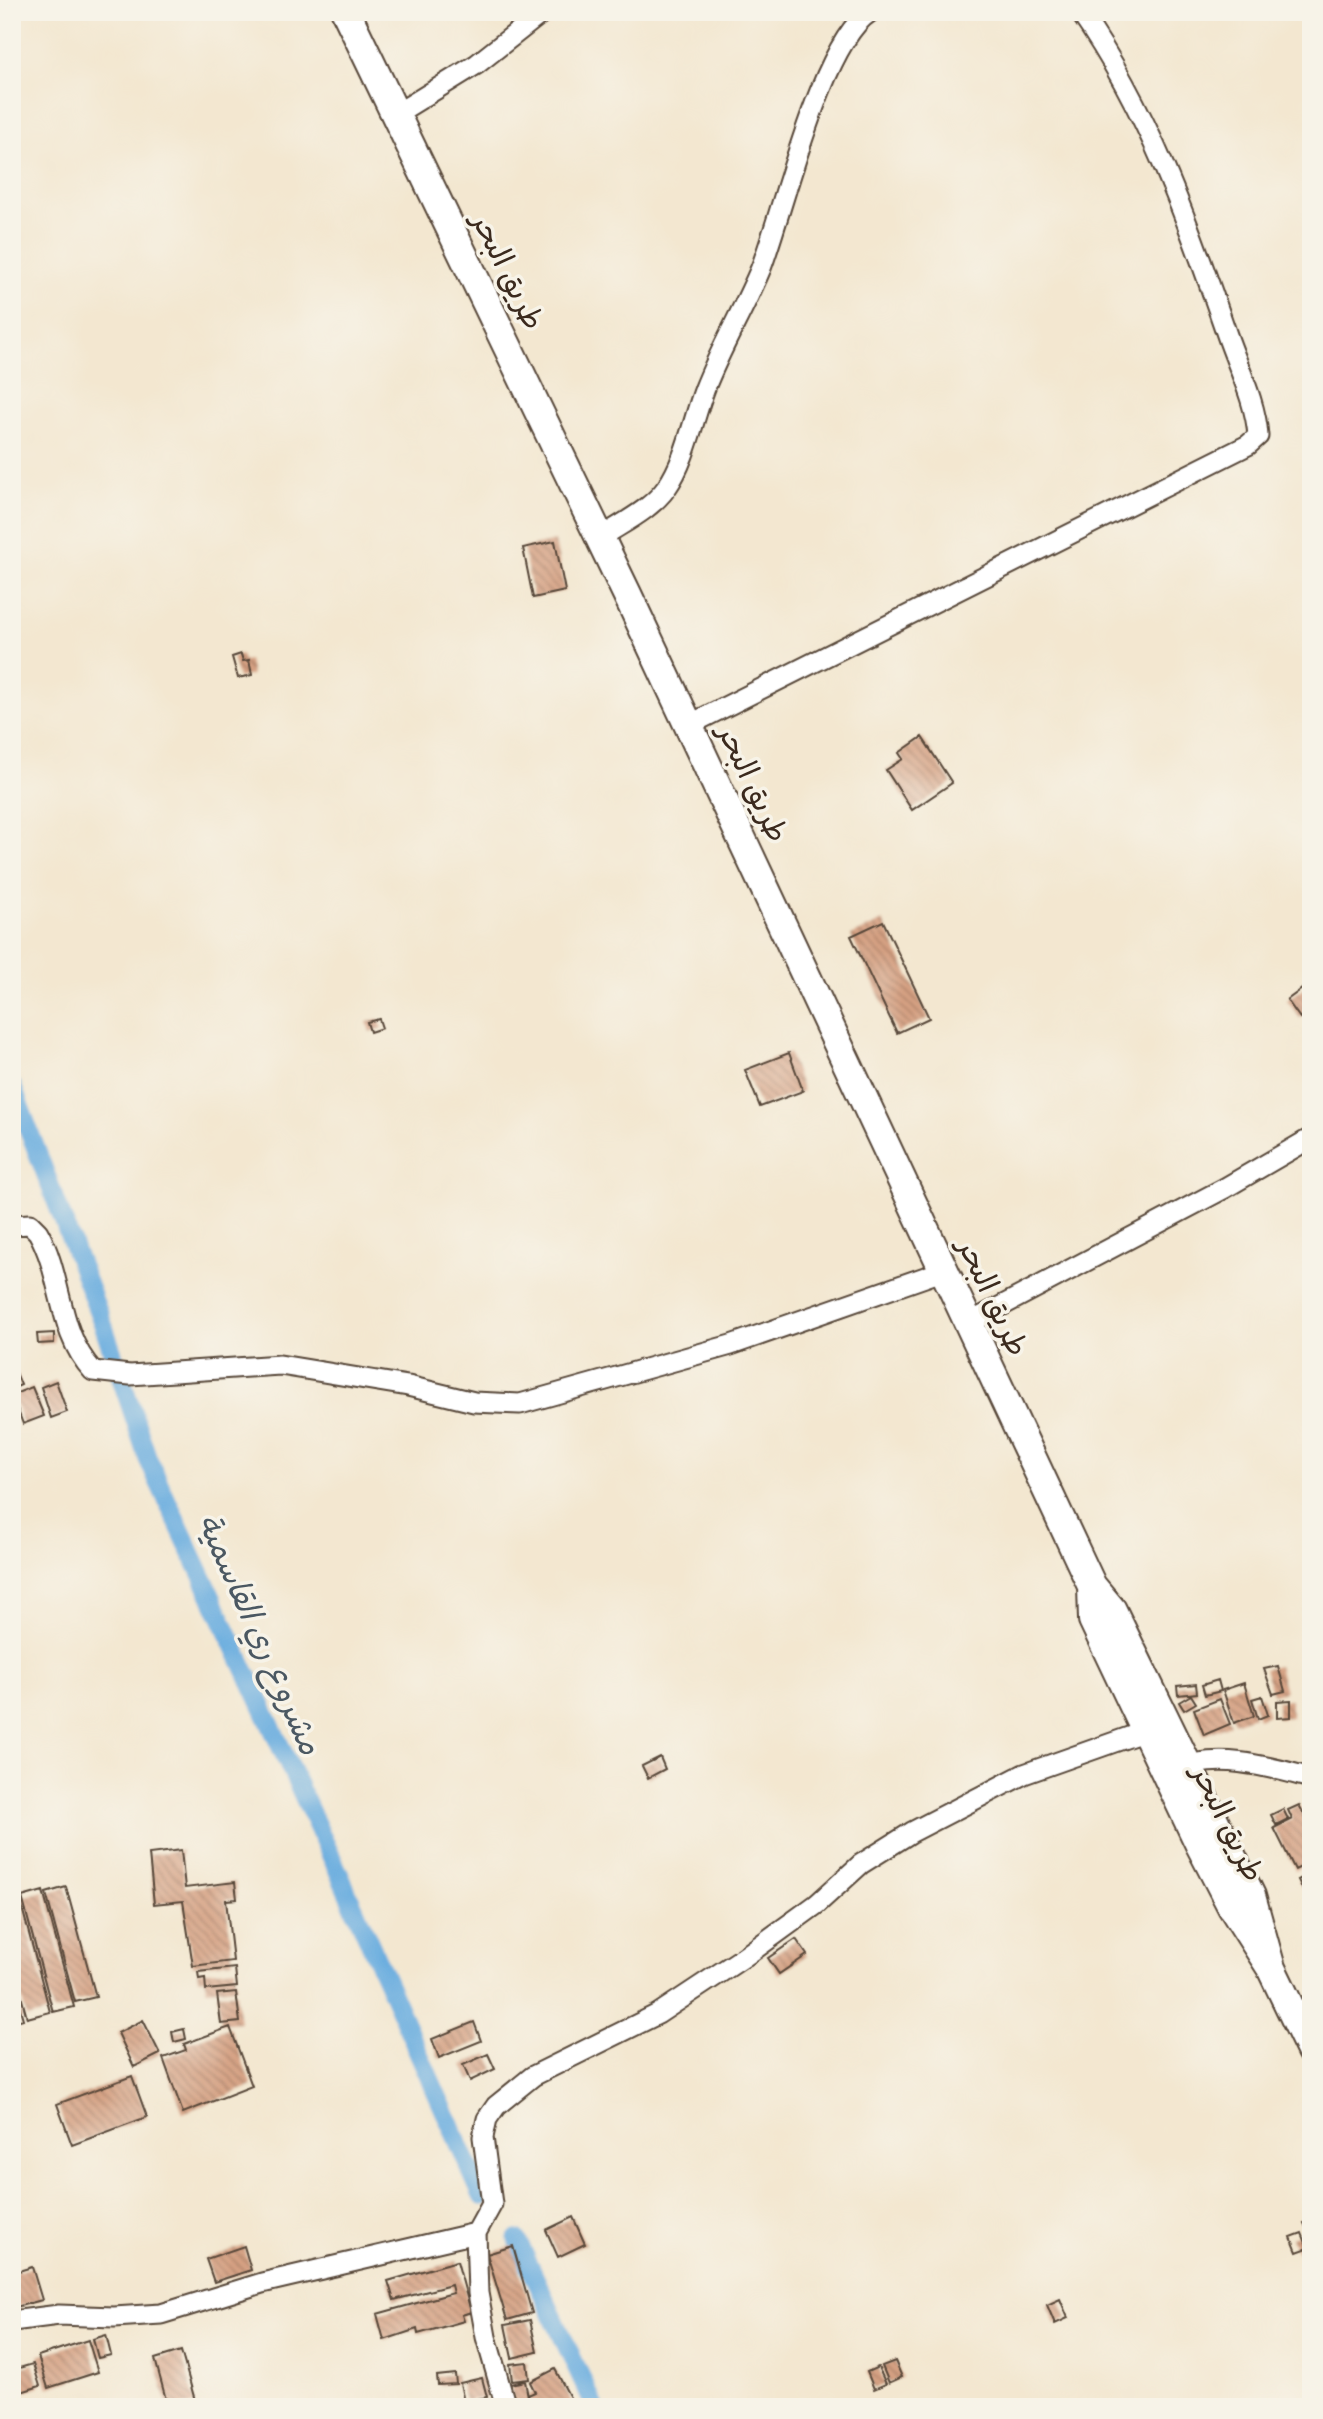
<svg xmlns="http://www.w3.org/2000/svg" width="1323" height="2419" font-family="Caveat,'Playpen Sans Arabic',sans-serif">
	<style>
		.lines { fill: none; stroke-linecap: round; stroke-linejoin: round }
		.canal { stroke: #6aaddf; stroke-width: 19 }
		.building { fill: url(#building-back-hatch) }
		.minor-casing { stroke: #574639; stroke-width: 23 }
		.highway-casing { stroke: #574639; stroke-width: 32 }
		.minor { stroke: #fff; stroke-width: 19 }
		.highway { stroke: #fff; stroke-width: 28 }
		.labels { text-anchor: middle; stroke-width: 7; stroke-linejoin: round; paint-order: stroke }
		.street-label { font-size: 30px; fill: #3b2a1e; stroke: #f7f3e8 }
		.water-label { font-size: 32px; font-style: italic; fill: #4b5862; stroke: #f7f3e8 }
	</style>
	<defs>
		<pattern id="building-back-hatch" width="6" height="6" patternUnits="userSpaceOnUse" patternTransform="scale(1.75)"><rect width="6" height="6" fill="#d5a082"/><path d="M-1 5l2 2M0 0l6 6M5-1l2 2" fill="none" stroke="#ae836a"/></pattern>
	</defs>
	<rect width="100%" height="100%" fill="#f7f3e8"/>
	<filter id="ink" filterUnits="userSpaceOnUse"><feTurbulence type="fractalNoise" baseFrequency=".0143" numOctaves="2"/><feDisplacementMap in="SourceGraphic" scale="14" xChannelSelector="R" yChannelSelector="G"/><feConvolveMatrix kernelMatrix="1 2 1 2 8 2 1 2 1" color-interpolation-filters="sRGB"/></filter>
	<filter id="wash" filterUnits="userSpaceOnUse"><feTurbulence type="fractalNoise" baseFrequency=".00686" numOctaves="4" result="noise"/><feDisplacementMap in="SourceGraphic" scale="28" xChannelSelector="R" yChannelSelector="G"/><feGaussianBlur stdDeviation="1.57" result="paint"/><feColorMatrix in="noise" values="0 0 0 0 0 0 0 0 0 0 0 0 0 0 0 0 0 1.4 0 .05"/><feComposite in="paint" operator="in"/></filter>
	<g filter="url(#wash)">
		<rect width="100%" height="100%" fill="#f3e7d0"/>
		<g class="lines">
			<path class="canal" d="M12 1086 104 1327 148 1459 337 1869 482 2196
				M517 2239 595 2407"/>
		</g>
		<g id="blocks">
			<path class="building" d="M555 541 565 591 533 598 523 548Z
				M241 654 243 661 249 660 252 675 238 678 232 657Z
				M922 737 952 783 912 810 886 770 903 759 899 753Z
				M883 921 929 1018 897 1033 851 936Z
				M1306 986 1311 993V1010L1300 1018 1287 1000Z
				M379 1019 382 1028 370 1032 367 1022Z
				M789 1053 803 1091 760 1107 745 1070Z
				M54 1333V1343L38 1344 37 1334Z
				M15 1370 21 1385 12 1389V1371Z
				M56 1381 67 1412 51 1418 41 1387Z
				M32 1387 44 1416 23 1424 12 1395Z
				M1278 1666 1285 1691 1273 1694 1264 1669Z
				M1218 1680 1221 1691 1205 1695 1202 1685Z
				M1244 1683 1254 1716 1234 1723 1223 1690Z
				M1196 1684 1197 1693 1178 1695 1177 1686Z
				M1191 1695 1196 1703 1184 1710 1179 1702Z
				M1262 1696 1268 1715 1258 1719 1252 1699Z
				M1220 1699 1230 1724 1204 1735 1194 1709Z
				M1291 1700V1717L1277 1718V1701Z
				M660 1757 665 1769 648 1778 642 1766Z
				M1299 1805 1311 1827V1862L1295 1870 1274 1828 1292 1819 1288 1810Z
				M1283 1809 1288 1819 1276 1825 1271 1815Z
				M181 1850 185 1888 235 1882 237 1899 226 1900 233 1961 193 1966 183 1901 154 1904 149 1854Z
				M1311 1873V1906L1298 1880Z
				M66 1887 96 1997 75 2002 46 1893Z
				M43 1891 74 2007 53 2012 22 1897Z
				M20 1900 50 2012 27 2018 12 1962V1902Z
				M796 1939 807 1955 779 1974 768 1958Z
				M235 1968 237 1987 206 1990 205 1978 199 1979 198 1972Z
				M12 1982 23 2019 12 2022Z
				M236 1992 240 2022 221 2024 217 1994Z
				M143 2020 160 2054 134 2067 118 2033Z
				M474 2022 481 2041 439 2058 432 2039Z
				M230 2027 252 2086 183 2113 163 2058 186 2050 184 2044Z
				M184 2029 186 2039 174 2042 172 2032Z
				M488 2054 495 2069 470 2081 463 2065Z
				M132 2076 147 2117 72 2145 57 2104Z
				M573 2217 585 2244 558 2257 546 2230Z
				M1311 2220V2238L1304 2223Z
				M1302 2233 1308 2248 1297 2252 1291 2237Z
				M244 2246 251 2270 214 2282 206 2259Z
				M513 2246 532 2313 507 2320 487 2254Z
				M457 2261 471 2312 462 2315 464 2321 418 2334 417 2329 384 2340 377 2314 453 2293 451 2285 394 2300 388 2281Z
				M32 2267 42 2300 12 2308V2273Z
				M1060 2299 1068 2318 1055 2324 1047 2305Z
				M530 2320 537 2352 512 2358 505 2325Z
				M106 2335 111 2355 98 2358 93 2339Z
				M88 2340 98 2372 48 2388 38 2356Z
				M181 2351 196 2404 168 2407 155 2359Z
				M895 2361 902 2377 889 2383 882 2366Z
				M527 2362 529 2379 512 2381 510 2364Z
				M33 2364 40 2386 12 2395V2370Z
				M878 2367 886 2384 874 2389 867 2372Z
				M555 2369 575 2407H535L528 2395 535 2392 530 2382Z
				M455 2374 456 2384 438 2385 437 2376Z
				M482 2378 487 2397 464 2402 460 2383Z
				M525 2381 530 2407H514L510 2384Z
				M495 2399 496 2407H480L479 2403Z"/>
		</g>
	</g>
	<g filter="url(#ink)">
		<use href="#blocks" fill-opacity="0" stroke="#574639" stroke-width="2"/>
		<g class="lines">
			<g class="minor-casing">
				<path id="minor" d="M396 114 477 64 543 12
					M600 538C622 523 651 510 667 487 686 460 693 419 705 388 721 347 744 309 761 268 783 211 821 43 870 12
					M689 725 1248 445 1258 436C1256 403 1238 367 1227 335 1189 224 1148 109 1080 12
					M12 1225 30 1224 38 1232C63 1276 57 1332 93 1371L130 1375 280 1365 408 1386 474 1402 520 1404 731 1345 945 1270
					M969 1323 1225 1188 1311 1138
					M1177 1769C1220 1752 1269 1767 1311 1778
					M12 2321 59 2315 114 2317 161 2314 262 2283 476 2233
					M506 2407 486 2337 478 2293 476 2233 492 2204 483 2137 487 2119 496 2106 533 2076 658 2014 744 1957 817 1904 861 1864 912 1832 1024 1774 1157 1727"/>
			</g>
			<g class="highway-casing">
				<path id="highway" d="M346 12 627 594 1092 1586 1112 1610 1251 1896 1271 1968
					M1092 1586 1093 1620 1199 1843 1232 1907 1271 1968 1311 2051"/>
			</g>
			<use href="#minor" class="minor"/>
			<use href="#highway" class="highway"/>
		</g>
	</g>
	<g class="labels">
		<g class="street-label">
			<text transform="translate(508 271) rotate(64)" y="10">طريق البحر</text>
			<text transform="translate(753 783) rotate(65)" y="10">طريق البحر</text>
			<text transform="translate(993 1297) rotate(65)" y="10">طريق البحر</text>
			<text transform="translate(1228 1823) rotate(64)" y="10">طريق البحر</text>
		</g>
		<g class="water-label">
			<text transform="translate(260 1634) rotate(66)" y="11">مشروع ري القاسمية</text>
		</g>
	</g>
	<rect width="1323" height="2419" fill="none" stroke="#f7f3e8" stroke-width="42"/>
</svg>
